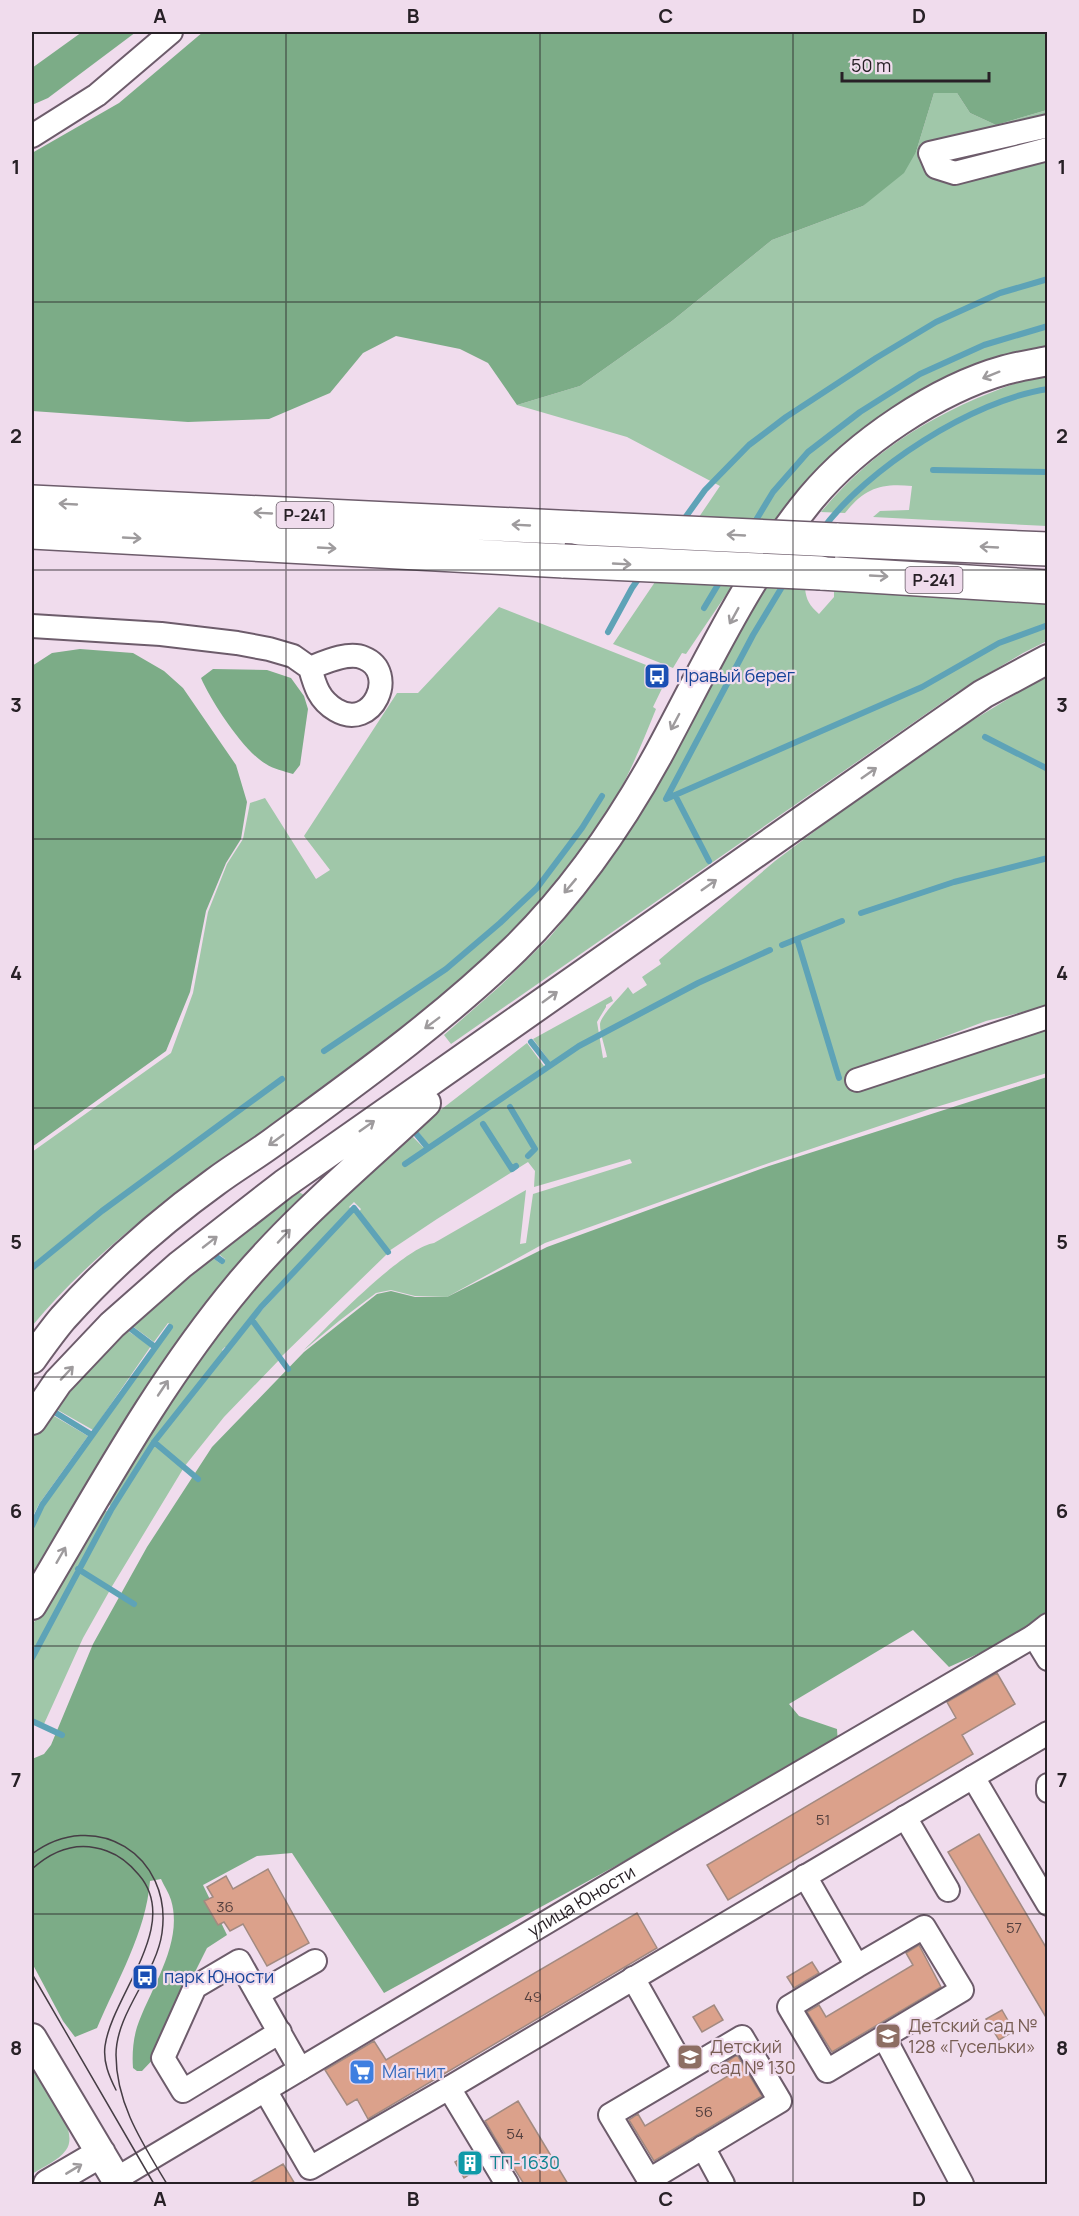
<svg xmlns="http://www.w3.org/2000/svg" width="1079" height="2216" font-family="Manrope,sans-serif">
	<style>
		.green { fill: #a0c7a9 }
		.forest { fill: #7cac87 }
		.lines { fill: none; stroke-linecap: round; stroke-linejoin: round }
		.stream { stroke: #5ea3b7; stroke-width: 6 }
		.building { fill: #dba18b; stroke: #a28a81; stroke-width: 1.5 }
		.minor-casing { stroke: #6d5c6b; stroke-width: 26 }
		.major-casing { stroke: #6d5c6b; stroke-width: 32 }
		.highway-casing { stroke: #6d5c6b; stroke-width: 36 }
		.minor { stroke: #fff; stroke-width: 22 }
		.major { stroke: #fff; stroke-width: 28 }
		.highway { stroke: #fff; stroke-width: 33 }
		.tram { stroke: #463d45; stroke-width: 1.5 }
		.highway-bridge-casing { stroke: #6d5c6b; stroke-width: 36; stroke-linecap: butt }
		.highway-bridge { stroke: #fff; stroke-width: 33 }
		.oneway { stroke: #9e9b9d }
		.grid { fill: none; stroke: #272026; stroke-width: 1.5; stroke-opacity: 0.55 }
		.labels { text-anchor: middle; stroke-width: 4.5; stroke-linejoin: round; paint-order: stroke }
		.number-label { font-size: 15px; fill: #54403f }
		.shield { fill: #f0dced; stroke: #635862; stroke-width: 1.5 }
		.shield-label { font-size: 16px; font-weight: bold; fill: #272026 }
		.transit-label { font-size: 18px; fill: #164399; stroke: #f0dced; text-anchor: start }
		.street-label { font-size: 18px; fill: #272026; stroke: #f0dced }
		.education-label { font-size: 18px; fill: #785e54; stroke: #f0dced; text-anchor: start }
		.shop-label { font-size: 18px; fill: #366cbe; stroke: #f0dced; text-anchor: start }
		.culture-label { font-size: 18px; fill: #0d838f; stroke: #f0dced; text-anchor: start }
		.neatline { fill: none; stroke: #272026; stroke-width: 2 }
		.grid-label { font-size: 20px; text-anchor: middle; font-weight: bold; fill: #272026 }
	</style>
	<rect width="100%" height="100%" fill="#f0dced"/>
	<path class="green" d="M934 93H957L970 113 996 125 1047 110V346L983 365 812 478 784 509 686 654 682 653 673 668 613 644 720 486 627 437 517 405 580 386 672 321 772 240 863 206 916 152Z
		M1047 373V526L873 517 880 511 909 510 912 486C881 483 865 488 845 513L821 512C881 439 958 400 1047 373Z
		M763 586 805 588C806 600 810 606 819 614L834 597V589L1047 600V641L1023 653 956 693 451 1044 444 1035 500 986 549 938 591 887 624 837Z
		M499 607 669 674 653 707 656 709C643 741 630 774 612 804 524 951 379 1050 243 1148 206 1174 167 1199 132 1228 97 1257 61 1291 32 1326V1152L171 1053 193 993 208 912 227 864 243 839 250 803 265 798 316 879 330 870 304 836 397 693H418Z
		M1047 678V1006L986 1021 848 1073 846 1079 853 1089 1047 1026V1073L933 1108 769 1163 545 1243 447 1297 415 1296 391 1290 376 1293 339 1321 304 1350C328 1326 404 1247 434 1243L526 1190 520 1244 526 1243 533 1194 632 1163 630 1159 534 1187 535 1171 528 1162 437 1219 389 1251 359 1212 361 1209 354 1202 349 1207 351 1209 260 1306 228 1347H225L222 1350 224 1352 153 1440 111 1506 103 1502 159 1409 283 1252 410 1134 423 1147 428 1144 416 1129 527 1043 544 1066 550 1062 533 1039 611 996 613 1001 606 1005V1007L597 1022 603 1058 607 1057C605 1047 600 1034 600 1024 601 1015 621 996 628 987L633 994 647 985 642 977 661 964 659 960 775 861 895 771 952 733 1034 683Z
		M296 1192H299L304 1195V1200L32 1584V1530L44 1506 172 1326 168 1323 154 1342 131 1325 210 1256 221 1264 225 1259 215 1251Z
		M353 1211 357 1213 387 1254 281 1357 253 1320Z
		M252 1322 280 1359 224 1417 184 1467 155 1442Z
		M126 1330 151 1346 93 1430 56 1409 94 1363Z
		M49 1416H54L88 1436 39 1504 32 1518V1439Z
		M154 1444 183 1469 111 1588 80 1568 116 1503Z
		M100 1507 108 1512 32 1654V1626Z
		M79 1571 110 1590 83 1638 44 1724 32 1719V1661Z
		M32 2064C43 2083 81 2130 66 2150 58 2161 43 2167 32 2174V2115L34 2108Z"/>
	<path class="forest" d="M82 32H136L48 98 32 105V68Z
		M203 32H1047V110L996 125 970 113 957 93H934L916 152 904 173 863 206 772 240 672 321 580 386 517 405 488 363 460 349 396 336 363 353 330 393 269 419 188 422 32 411V153L119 103Z
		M80 649 133 653 164 671 183 688 236 765 247 802 241 839 226 863 206 911 190 992 166 1051 32 1147V666L52 653Z
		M213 669 267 670 291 678 304 696 308 709 300 765 293 774C284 771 273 769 266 764 244 752 211 701 201 678Z
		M1047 1077V1619L1013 1638 949 1667 913 1630 789 1704 799 1716 837 1729 838 1744 384 1993 292 1853 257 1856 203 1885 227 1935 207 1948 188 1986 159 2053 142 2071H137L133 2068C132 2055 133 2040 137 2027 150 1989 184 1943 171 1900 169 1893 164 1886 161 1879L150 1881C146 1932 117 1981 97 2028L75 2037 63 2021 32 1963V1759L44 1754 51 1745 93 1644 147 1547 212 1447 304 1352 377 1294 391 1291 415 1297H447L547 1247 769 1166Z"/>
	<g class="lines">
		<path class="stream" d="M933 470 1048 472
			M682 522 705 490 749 445 786 417 876 358 936 322 1000 293 1048 279
			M753 525 773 492 808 452 860 412 920 374 984 345 1048 326
			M822 530C866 469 973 400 1048 389
			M785 582 753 635 666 799 922 687 999 643 1048 625
			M704 608 722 578
			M608 632 632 588 641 575
			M985 737 1048 769
			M675 795 709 861
			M861 913 954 882 1048 858
			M797 939 839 1078
			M782 945 842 921
			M531 1042 549 1065
			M324 1051 446 969 500 923 537 888 582 828 602 796
			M510 1107 535 1149 528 1156
			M483 1124 512 1169 516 1166
			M413 1130 428 1148
			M405 1164 579 1046 698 983 770 950
			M211 1253 222 1261
			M32 1268 102 1211 282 1079
			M252 1320 288 1369
			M131 1329 155 1347
			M56 1413 92 1435
			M154 1442 198 1479
			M32 1526 42 1505 170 1327
			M78 1569 134 1604
			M32 1658 111 1510 154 1442 261 1307 354 1208 388 1252
			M32 1721 62 1735"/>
	</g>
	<path class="building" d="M997 1673 1015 1704 962 1735 973 1754 728 1900 707 1865 956 1718 947 1702Z
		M979 1834 1047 1949V2019L948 1852Z
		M268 1869 309 1943 267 1966 243 1924 230 1931 224 1922 218 1925 204 1901 213 1897 207 1887 226 1876 233 1889Z
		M637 1913 657 1948 368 2119 357 2099 347 2105 325 2070 374 2041 386 2060Z
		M919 1945 941 1987 832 2052 807 2012 819 2005 826 2017 913 1965 906 1953Z
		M812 1962 819 1973 794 1988 787 1977Z
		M714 2005 723 2020 702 2032 693 2017Z
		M1002 2010 1014 2031 999 2040 986 2019Z
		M737 2055 762 2096 654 2161 629 2120 638 2114 645 2126 733 2073 727 2062Z
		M518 2101 568 2184H524L495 2138 485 2121Z
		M472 2152 481 2167 464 2178 455 2162Z
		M283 2164 295 2184H248Z"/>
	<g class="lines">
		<g class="minor-casing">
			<g id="minor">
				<path d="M1048 126 930 153 936 167 955 173 1048 149"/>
				<path d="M32 136 97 95 171 32"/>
				<path d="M32 626 161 634 237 643 269 649 293 656 310 668C315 686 319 700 336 710 373 732 399 672 364 658 349 651 325 662 310 668"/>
				<path d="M857 1080 1048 1017"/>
				<path d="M1034 1636 1048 1659"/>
				<path d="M973 1777 1048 1733"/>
				<path d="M1048 1785V1791"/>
				<path d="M905 1817 948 1890"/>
				<path d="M805 1876 857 1966 789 2007 827 2071 962 1990 924 1927 857 1966"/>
				<path d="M633 1978 685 2070"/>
				<path d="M258 1994 315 1961"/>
				<path d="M280 2032 183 2091 163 2058 195 1987 239 1961 300 2069"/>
				<path d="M742 2037 780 2101 649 2180 610 2115Z"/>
				<path d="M884 2037 962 2184"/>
				<path d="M265 2090 310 2168 449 2088"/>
				<path d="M703 2147 723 2184"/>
				<path id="s1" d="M116 2179 681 1842 1034 1636 1048 1625"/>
				<path d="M507 2184 449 2088 973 1777 1048 1904"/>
			</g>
		</g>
		<g class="major-casing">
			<path id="major" d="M32 1359C42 1345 52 1331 63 1318 108 1268 161 1221 215 1182 235 1167 256 1155 276 1140 358 1080 442 1020 515 949 572 893 620 824 658 755 705 668 748 574 811 498 857 443 937 389 1005 370 1019 366 1033 364 1048 361
				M32 1420 58 1382 112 1325 180 1265 284 1184 934 728 983 694 1048 659
				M32 1605C97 1496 158 1382 240 1284 295 1218 363 1162 426 1103
				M32 2038 119 2184
				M48 2184 101 2153"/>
		</g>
		<g class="highway-casing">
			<path id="highway" d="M32 502 579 528
				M32 532 564 561
				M836 540 1048 549
				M821 573 1048 587"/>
		</g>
		<use href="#minor" class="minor"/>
		<use href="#major" class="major"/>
		<use href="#highway" class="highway"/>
		<path class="tram" d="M32 1854C95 1807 173 1855 162 1933 156 1975 116 2012 116 2055 116 2104 143 2144 167 2184
			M32 1869C53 1850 78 1840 107 1851 121 1856 130 1864 139 1875 182 1925 112 1995 105 2046 103 2062 109 2076 116 2090
			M32 1974 154 2184"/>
		<g class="highway-bridge-casing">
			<path id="highway-bridge" d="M579 528 836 540
				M564 561 821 573"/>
		</g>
		<use href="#highway-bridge" class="highway-bridge"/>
	</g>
	<defs><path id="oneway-shaft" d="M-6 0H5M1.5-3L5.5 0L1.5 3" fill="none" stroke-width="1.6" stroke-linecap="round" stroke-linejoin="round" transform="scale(1.5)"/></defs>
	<g class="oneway">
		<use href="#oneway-shaft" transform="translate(991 375) rotate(158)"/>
		<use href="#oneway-shaft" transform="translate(68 504) rotate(-177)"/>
		<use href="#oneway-shaft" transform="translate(263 513) rotate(-177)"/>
		<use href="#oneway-shaft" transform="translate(521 525) rotate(-177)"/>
		<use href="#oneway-shaft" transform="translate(736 535) rotate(-177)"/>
		<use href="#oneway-shaft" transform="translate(132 538) rotate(3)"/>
		<use href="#oneway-shaft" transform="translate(989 547) rotate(-177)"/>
		<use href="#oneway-shaft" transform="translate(327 548) rotate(3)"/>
		<use href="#oneway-shaft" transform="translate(622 564) rotate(3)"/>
		<use href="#oneway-shaft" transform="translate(879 576) rotate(3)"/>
		<use href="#oneway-shaft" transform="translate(734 616) rotate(119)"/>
		<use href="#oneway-shaft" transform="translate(675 722) rotate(118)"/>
		<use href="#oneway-shaft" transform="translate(869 773) rotate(-35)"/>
		<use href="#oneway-shaft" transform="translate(709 885) rotate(-35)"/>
		<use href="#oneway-shaft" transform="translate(570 886) rotate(130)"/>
		<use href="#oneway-shaft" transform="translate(550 997) rotate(-36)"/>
		<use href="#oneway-shaft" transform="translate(432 1023) rotate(143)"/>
		<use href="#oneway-shaft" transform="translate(367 1126) rotate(-35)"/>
		<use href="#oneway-shaft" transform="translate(276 1140) rotate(144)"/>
		<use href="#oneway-shaft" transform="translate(284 1236) rotate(-47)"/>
		<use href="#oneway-shaft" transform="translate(210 1242) rotate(-38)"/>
		<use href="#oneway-shaft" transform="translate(67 1373) rotate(-47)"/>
		<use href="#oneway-shaft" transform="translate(163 1388) rotate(-56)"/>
		<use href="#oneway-shaft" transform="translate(61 1555) rotate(-60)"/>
		<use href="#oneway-shaft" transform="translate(74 2169) rotate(-31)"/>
	</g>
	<path class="grid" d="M286 32V2184M540 32V2184M793 32V2184M32 302H1048M32 570H1048M32 839H1048M32 1108H1048M32 1377H1048M32 1646H1048M32 1914H1048"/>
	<defs>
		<g id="bus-square" transform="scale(1.35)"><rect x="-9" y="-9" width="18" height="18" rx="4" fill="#1a4fb4" stroke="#f0dced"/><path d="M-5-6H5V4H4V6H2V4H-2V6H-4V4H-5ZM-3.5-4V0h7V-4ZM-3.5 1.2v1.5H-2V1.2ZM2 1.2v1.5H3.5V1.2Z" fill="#fff"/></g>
		<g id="school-square" transform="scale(1.35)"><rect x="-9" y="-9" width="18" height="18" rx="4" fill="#8d6e63" stroke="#f0dced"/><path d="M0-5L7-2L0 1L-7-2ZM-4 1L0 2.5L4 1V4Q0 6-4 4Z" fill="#fff"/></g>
		<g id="supermarket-square" transform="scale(1.35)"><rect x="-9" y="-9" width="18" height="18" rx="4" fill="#3f7fe0" stroke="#f0dced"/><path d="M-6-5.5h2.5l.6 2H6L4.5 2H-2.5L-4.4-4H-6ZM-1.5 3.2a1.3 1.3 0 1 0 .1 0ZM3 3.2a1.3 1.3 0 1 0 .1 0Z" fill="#fff"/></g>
		<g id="building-square" transform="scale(1.35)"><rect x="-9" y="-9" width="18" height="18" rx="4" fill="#0f9aa8" stroke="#f0dced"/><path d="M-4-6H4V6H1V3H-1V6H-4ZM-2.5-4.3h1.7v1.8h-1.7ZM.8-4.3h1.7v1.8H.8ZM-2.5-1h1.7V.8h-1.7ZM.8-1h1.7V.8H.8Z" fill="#fff"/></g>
	</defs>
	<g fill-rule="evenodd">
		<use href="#bus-square" x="657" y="676"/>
		<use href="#bus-square" x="145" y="1977"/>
		<use href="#school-square" x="888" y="2036"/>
		<use href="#school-square" x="690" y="2057"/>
		<use href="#supermarket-square" x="362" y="2072"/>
		<use href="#building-square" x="470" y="2163"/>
	</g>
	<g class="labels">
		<g class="number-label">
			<text x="823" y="1825">51</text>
			<text x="225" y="1912">36</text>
			<text x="1014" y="1933">57</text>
			<text x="533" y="2002">49</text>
			<text x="704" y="2117">56</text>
			<text x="515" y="2139">54</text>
		</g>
		<g class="shield">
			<rect x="276.5" y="502" width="57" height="26" rx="4.5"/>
			<rect x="905.5" y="567" width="57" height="26" rx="4.5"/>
		</g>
		<g class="shield-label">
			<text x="305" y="521">Р-241</text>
			<text x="934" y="586">Р-241</text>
		</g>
		<g class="transit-label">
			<text x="676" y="682">Правый берег</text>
			<text x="164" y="1983">парк Юности</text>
		</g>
		<g class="street-label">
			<text dy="6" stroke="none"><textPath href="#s1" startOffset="542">улица Юности</textPath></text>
		</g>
		<g class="education-label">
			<text x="908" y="2032">Детский сад №<tspan x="908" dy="21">128 «Гусельки»</tspan></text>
			<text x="710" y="2053">Детский<tspan x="710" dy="21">сад № 130</tspan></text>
		</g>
		<g class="shop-label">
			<text x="382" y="2078">Магнит</text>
		</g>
		<g class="culture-label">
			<text x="490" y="2169">ТП-1630</text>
		</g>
	</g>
	<rect width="1079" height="2216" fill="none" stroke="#f0dced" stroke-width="66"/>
	<path d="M842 72v9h147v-9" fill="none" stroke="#272026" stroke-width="3"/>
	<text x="851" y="72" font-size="18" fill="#272026" stroke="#f0dced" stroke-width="4.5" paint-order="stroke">50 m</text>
	<rect x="33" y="33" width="1013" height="2150" class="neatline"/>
	<g class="grid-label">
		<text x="160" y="23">A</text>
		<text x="413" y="23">B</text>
		<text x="666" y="23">C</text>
		<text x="919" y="23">D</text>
		<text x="16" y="174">1</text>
		<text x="1062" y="174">1</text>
		<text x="16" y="443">2</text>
		<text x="1062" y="443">2</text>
		<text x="16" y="712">3</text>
		<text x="1062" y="712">3</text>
		<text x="16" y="980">4</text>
		<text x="1062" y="980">4</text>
		<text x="16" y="1249">5</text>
		<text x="1062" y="1249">5</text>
		<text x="16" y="1518">6</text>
		<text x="1062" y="1518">6</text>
		<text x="16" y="1787">7</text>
		<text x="1062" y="1787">7</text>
		<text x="16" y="2055">8</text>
		<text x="1062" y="2055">8</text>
		<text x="160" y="2206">A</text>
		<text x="413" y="2206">B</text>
		<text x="666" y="2206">C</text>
		<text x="919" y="2206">D</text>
	</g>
</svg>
